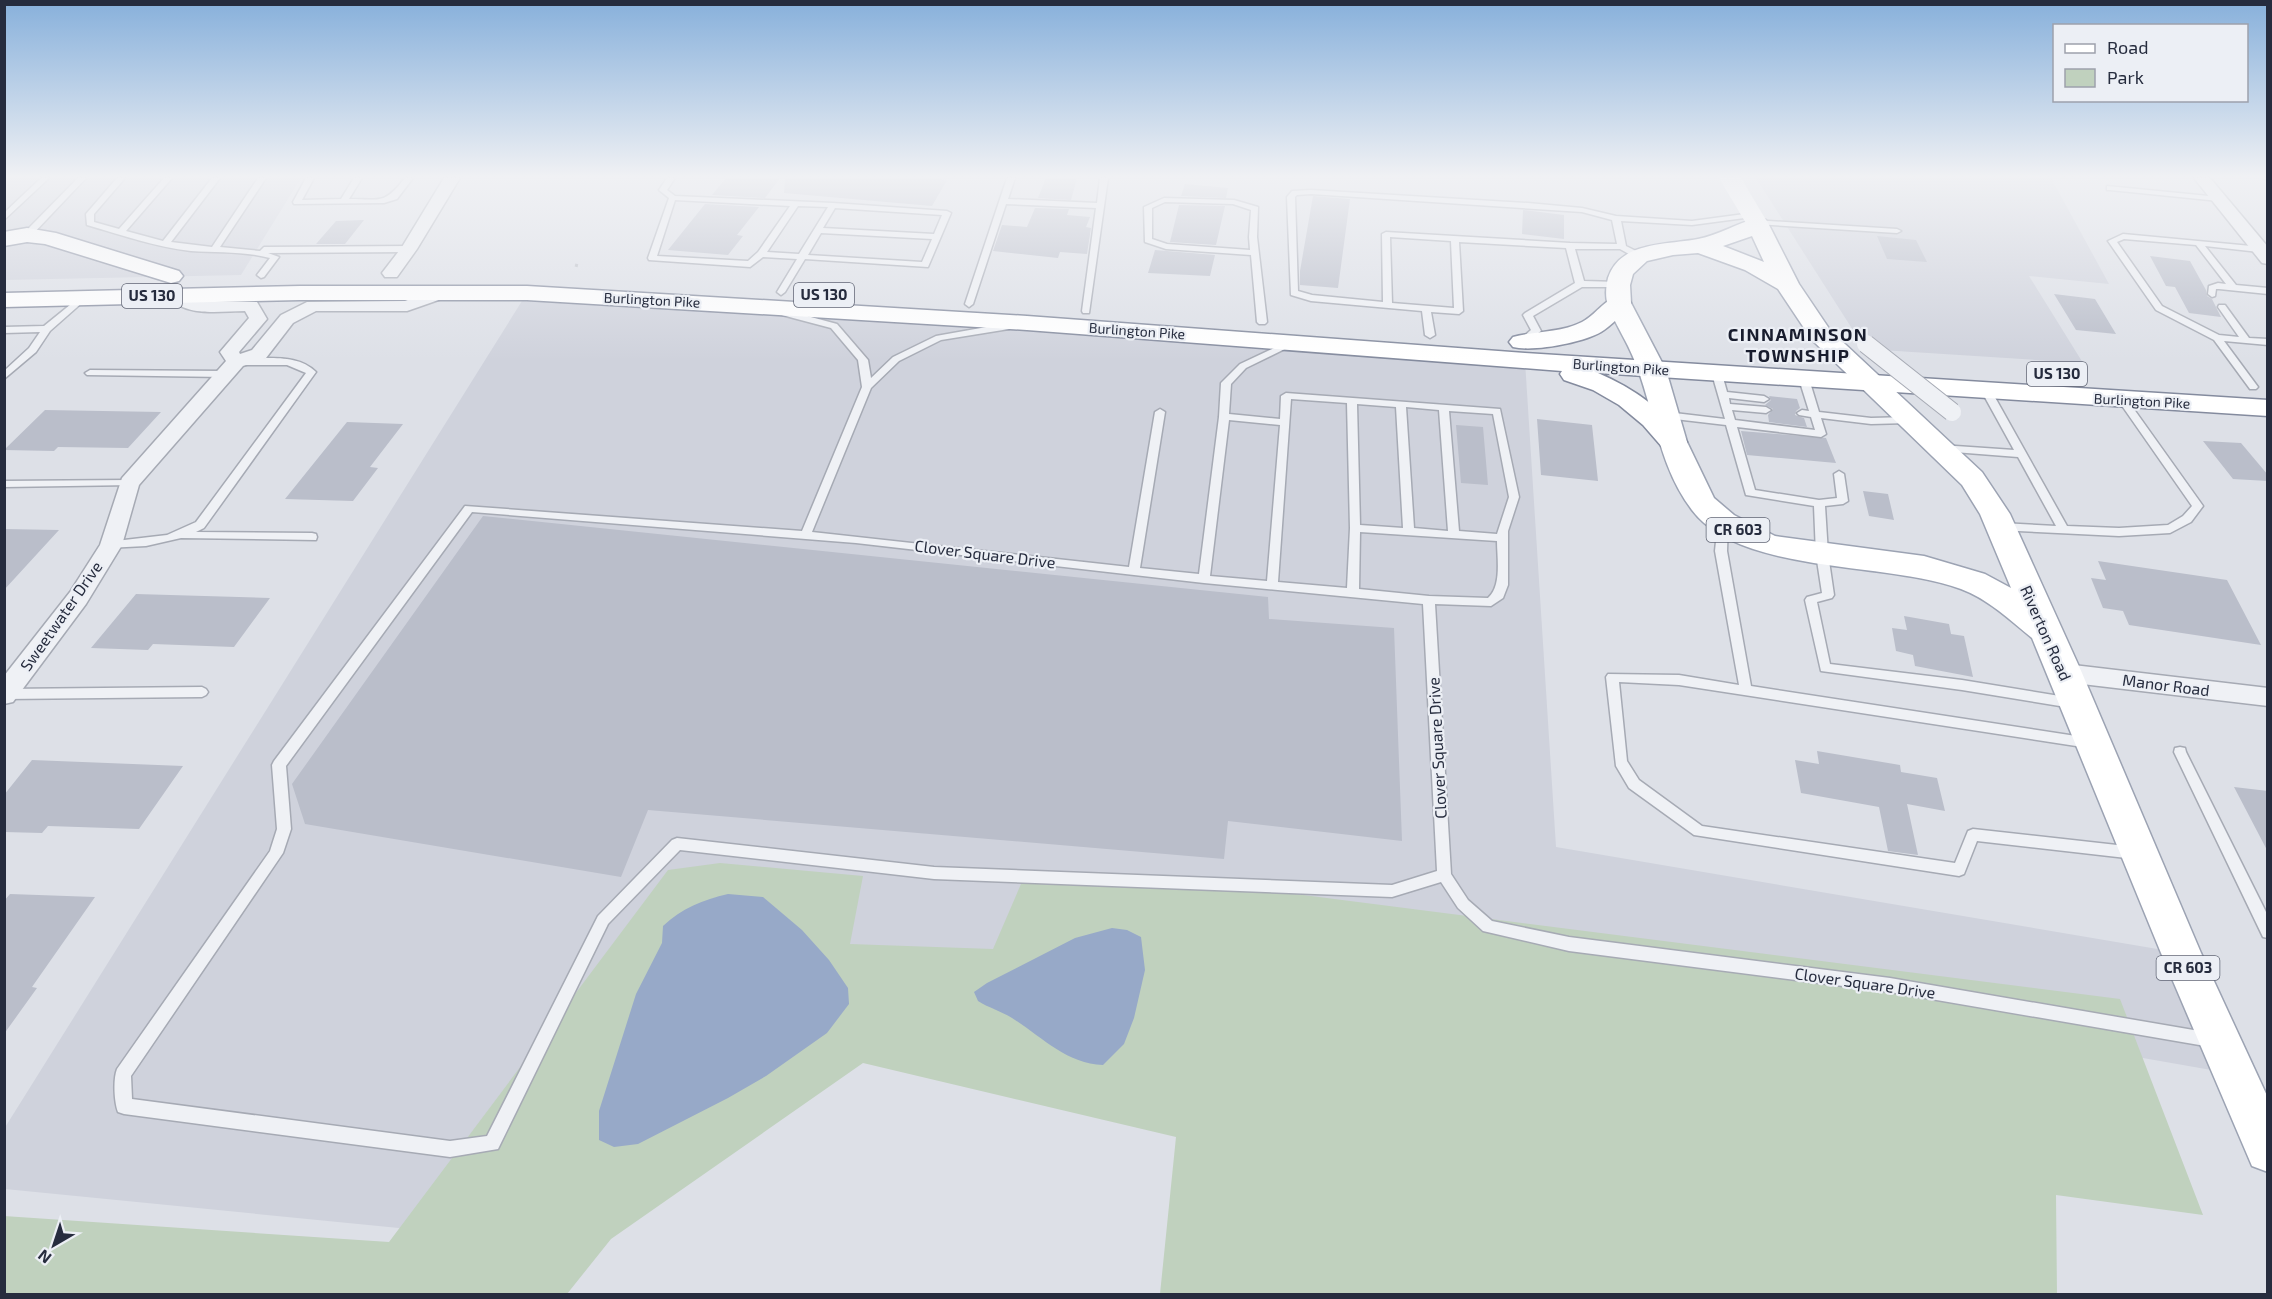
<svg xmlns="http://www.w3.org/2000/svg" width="2272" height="1299" font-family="'Exo 2',sans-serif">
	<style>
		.built { fill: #cfd2dc }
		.green { fill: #c0d1be }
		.water { fill: #97a9c8 }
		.building { fill: #babeca }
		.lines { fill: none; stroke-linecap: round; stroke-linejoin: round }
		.lane-casing { stroke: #a6aab4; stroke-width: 3 }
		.street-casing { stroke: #a6aab4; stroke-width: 3 }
		.primary-casing { stroke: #9ca3b3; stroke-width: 3 }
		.highway-casing { stroke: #848b9e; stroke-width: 3 }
		.path { stroke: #bbbec5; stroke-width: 3; stroke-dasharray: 3 3; stroke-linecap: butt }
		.lane { fill: #eff1f5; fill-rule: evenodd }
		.street { fill: #eff1f5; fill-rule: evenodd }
		.secondary { fill: #fff; fill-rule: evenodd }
		.primary { fill: #fff; fill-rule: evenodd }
		.highway { fill: #fff; fill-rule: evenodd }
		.street-bridge-casing { stroke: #a6aab4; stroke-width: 20; stroke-linecap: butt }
		.street-bridge { stroke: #eff1f5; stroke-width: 18 }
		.labels { text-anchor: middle; stroke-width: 4.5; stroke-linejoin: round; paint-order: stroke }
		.far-street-label { font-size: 14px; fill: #262c3e; stroke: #eceff5 }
		.shield { fill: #eceff5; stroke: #616675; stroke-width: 1.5 }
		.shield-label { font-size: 15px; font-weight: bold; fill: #262c3e }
		.street-label { font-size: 16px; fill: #262c3e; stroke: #eceff5 }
		.far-district-label { font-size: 18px; font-weight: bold; letter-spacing: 1.5px; fill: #191d2e; stroke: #eceff5 }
	</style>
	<rect width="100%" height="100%" fill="#dde0e7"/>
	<path class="built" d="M4 178H301L241 275 5 280Z
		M1756 178H2051L2109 284 2029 276 2083 363 1865 349Z
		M527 293 1525 361 1556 847 2181 953 2234 1074 1562 956 1155 906 480 1236 5 1189 4 1129Z"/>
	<path class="green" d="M720 863 863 876 850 944 993 949 1024 877 1193 881 2120 999 2203 1215 2056 1195 2057 1294H1160L1176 1137 863 1063 611 1239 567 1294H5L4 1216 389 1242 668 870Z"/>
	<path class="water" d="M728 894 763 897 802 930 829 960 848 988 849 1004 827 1033 766 1076 728 1098 638 1144 614 1147 599 1140V1111L636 994 662 943 663 926C682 908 703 900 728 894Z
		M1112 928 1127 930 1141 937 1145 970 1134 1018 1124 1044 1103 1065C1066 1064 1041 1036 1012 1018 1001 1011 989 1008 978 1001L974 992 987 983 1075 938Z"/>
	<path class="building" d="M726 178H780L765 198 712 195Z
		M785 178H929L947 180 932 206 784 193Z
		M1046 178H1077L1071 200 1038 198Z
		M1185 184 1228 188 1226 198 1181 196Z
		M1313 196 1350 199 1338 288 1300 285V271Z
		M705 204 759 207 737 235 743 236 728 255 668 250Z
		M1179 205 1225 206 1216 245 1170 242Z
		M1035 208 1069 209 1067 215 1090 217 1086 227 1091 228 1087 254 1060 252 1058 258 993 251 1002 225 1027 227Z
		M1523 210 1564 215V239L1522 234Z
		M364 220 345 244H316L336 221Z
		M1877 236 1916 240 1927 262 1887 259Z
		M1155 250 1215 255 1210 276 1148 273Z
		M2150 256 2190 261 2206 290 2207 296 2212 299 2221 317 2189 313 2175 287 2166 286Z
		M2054 294 2095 299 2116 334 2076 330Z
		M1769 396 1797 399 1800 408 1796 411 1795 415 1804 418 1807 427 1769 422 1768 415 1773 409 1765 405 1771 400Z
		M45 410 161 412 128 448 58 447 54 451 4 450Z
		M1537 419 1592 425 1598 481 1541 475Z
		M347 422 403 424 370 467 378 468 353 501 285 499Z
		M1456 425 1483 427 1488 485 1461 483Z
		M1741 431 1826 438 1836 463 1747 455Z
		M2203 441 2241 443 2268 475V481L2233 479Z
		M1863 491 1888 494 1894 520 1869 516Z
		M483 516 1268 597 1269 619 1394 628 1402 841 1228 821 1224 859 648 810 621 877 305 824 292 784Z
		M4 529 59 530 4 590Z
		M2098 561 2227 580 2261 645 2129 625 2123 611 2103 608 2091 578 2106 580Z
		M136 594 270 598 234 647 153 644 148 650 91 648Z
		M1904 616 1949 624 1951 634 1964 636 1973 677 1915 666 1913 655 1896 651 1892 628 1907 630Z
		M1817 751 1900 765 1901 772 1937 778 1945 811 1907 804 1918 855 1888 851 1879 807 1801 793 1795 760 1819 764Z
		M32 760 183 766 139 829 48 826 42 833 4 832V795Z
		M2234 787 2268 791V852Z
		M10 894 95 897 32 987 37 988 4 1034V901Z"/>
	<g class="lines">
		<g class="lane-casing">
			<path id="lane" d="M41 178H49L4 220V213Z
				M78 178H86L30 237H24V233Z
				M117 178H125L94 214V222L119 229 164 178H172L126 231 163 241 212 178H220L171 242 212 247 258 178H266L220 247 260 251 264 247 409 246 413 249 409 252 268 253 279 257 264 277 261 278 257 275 270 258C244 251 217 253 191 251 156 247 121 235 87 225L86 214Z
				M306 178H314L302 200 341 199 354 178H362L349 199C381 199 384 205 405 178H413L397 199 384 203 294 204 293 202Z
				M667 178H675L667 190 675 196 833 203 947 211 951 213 928 267 805 259 785 292 781 295 777 292 797 259 763 257 750 267 649 260 648 258 669 198 659 190ZM675 200 790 206 758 252 748 261 657 256ZM798 206 828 207 799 254 767 252ZM835 208 942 215 934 234 823 228ZM821 233 932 239 922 262 808 255Z
				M1007 178H1015L1008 199 1097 203 1100 178H1108L1089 313H1083L1082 311 1096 208 1006 204 973 304 969 307 965 304Z
				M2263 178H2268V181Z
				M2107 186 2219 197 2223 199 2219 201 2110 190H2107Z
				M1311 190 1528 203 1582 208 1616 216 1692 221 1752 213 1756 215 1752 217 1692 225 1621 221 1626 246 1642 254V258H1636L1620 249H1575L1584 281 1618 282 1621 283V287H1582L1533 316 1541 331 1522 345 1517 342 1531 330 1523 315 1525 313 1575 283 1566 248 1459 242 1463 311 1459 314 1431 312 1435 335 1430 338 1425 335 1422 311 1311 301 1291 295 1287 197 1292 191ZM1311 194 1582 212 1612 220 1617 244 1570 243 1386 232 1382 234 1383 302 1312 295 1298 291 1295 197 1297 195ZM1390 237 1451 241 1454 308 1392 303Z
				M1164 198 1234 200 1258 207 1257 237 1267 322 1265 324H1259L1257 322 1251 255 1166 249 1145 242 1144 207ZM1165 202 1233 204 1251 210 1249 237 1250 250 1167 244 1152 239V208Z
				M1753 220 1897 229 1901 231 1897 233 1756 224 1752 222Z
				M2123 234 2262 247 2263 249 2259 252 2205 246 2236 285 2268 288V294L2219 289H2216L2215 296 2212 297 2208 294 2209 286 2218 283 2226 284 2196 245 2124 239 2117 242 2162 306 2219 335 2239 337 2218 307 2219 305H2225L2249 338 2268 339V345L2224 341 2258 387 2256 389H2250L2214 340 2156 310 2108 241Z
				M81 296 84 297V301L50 331 36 352 4 379V371L29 348 40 332 4 333V327L44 326Z
				M781 309 837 324 868 360 871 378 893 357 936 336 1009 323 1014 326 1009 329 941 340 899 361 871 388 812 532 1129 567 1155 412 1160 409 1165 412 1140 568 1199 574 1219 417 1221 383 1240 364 1289 341H1295L1297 343 1246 368 1231 384 1229 414 1280 419 1281 396 1286 393 1500 409 1519 497 1508 531V585L1503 598 1491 606 1435 604 1451 874 1468 900 1492 921 1569 937 1890 978 2211 1033 2216 1035 2219 1040 2216 1045 2211 1047 1890 992 1569 951 1483 931 1458 908 1441 882 1392 897 934 879 680 850 608 924 498 1149 450 1157 124 1114 118 1112C114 1101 113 1079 117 1069L270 851 277 829 272 765 274 761 465 506 802 531 862 387 858 360 831 328 778 314 777 312ZM1291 399 1347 403 1350 528 1347 588 1278 582ZM1357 404 1396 407 1403 528 1360 525ZM1406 407 1439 410 1448 531 1414 528ZM1449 411 1493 414 1509 497 1497 534 1459 531ZM1229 420 1280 425 1267 581 1210 576ZM472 512 856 543 1204 583 1423 604 1437 871 1392 885 934 867 677 838 672 840 598 916 487 1136 450 1141 132 1099 131 1076 283 853 291 829 286 766ZM1360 532 1497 541C1497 558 1502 586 1488 598L1429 596 1359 589Z
				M267 358C285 358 303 359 316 372L204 528 196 532 312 533 316 534 317 537 316 540 181 538 146 546 107 548 105 545 107 542 167 535 196 522 306 373 287 365H240L235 362 240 359Z
				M90 370 225 371 230 374 225 377 87 375 85 373Z
				M1717 371 1722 374 1727 392 1764 396 1769 399 1764 402 1729 398 1730 404 1766 407 1771 410 1766 413 1732 410 1735 420 1815 430 1811 417 1799 415 1797 413 1802 410 1809 411 1799 379 1804 376 1809 379 1819 412 1871 418 1909 417 1914 420 1909 423 1871 424 1821 418 1826 434 1821 437 1737 427 1755 490 1819 500 1837 498 1834 474 1839 471 1844 474 1848 501 1843 504 1825 506 1828 554 1834 595 1832 598 1817 602 1830 664 1962 680 2072 698 2076 700 2078 703 2076 706 2072 708 1962 690 1821 671 1805 600 1807 597 1822 593 1816 554 1814 506 1746 495 1726 425 1666 418 1661 415 1666 412 1725 419 1712 374Z
				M1987 389 1992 392 2067 526 2119 528 2168 525 2183 516 2192 506 2118 400 2123 397 2126 398 2203 506 2191 522 2170 533 2119 536 1997 530 1996 527 2001 523 2056 526 2018 457 1941 451 1936 448 1941 445 2014 450 1982 392Z
				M129 480 134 483 133 485 4 487V481Z
				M1723 518 1728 522 1727 551 1751 686 2089 738 2094 739 2095 743 2094 747 2089 748 1679 685 1619 682 1627 761 1639 780 1702 826 1955 863 1968 831 1973 829 2135 847 2140 849 2142 853 2140 857 2135 859 1977 841 1964 874 1959 876 1694 835 1629 788 1616 766 1606 677 1608 674 1679 675 1739 685 1715 551 1718 522Z
				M202 687 206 689 208 692 206 695 202 697 4 699 5 689Z
				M2180 747 2185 748 2186 752 2268 916V938L2263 937 2174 752 2175 748Z"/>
		</g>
		<g class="street-casing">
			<path id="street" d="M444 178H460L417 249 397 277H385L382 273 402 247Z
				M2194 178H2210L2268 247V264L2262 263Z
				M444 287 450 288 453 292 450 296 407 311H316L293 323 266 358 243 366 139 485 122 545 86 604 13 702 4 704V676L70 592 100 545 122 478 226 361 220 352 249 318 245 311C220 311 184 318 167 295L170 291H182L197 301 257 302 267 319 239 352 240 354 252 350 281 315 307 302 405 301Z
				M2065 664 2268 688V706L2065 682 2056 679 2053 673 2056 667Z"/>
		</g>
		<g class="primary-casing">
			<path id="primary" d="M1758 218 1766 220 1769 225 1799 284 1830 330 1982 472 2010 514 2082 673 2201 953 2268 1098V1172L2252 1166 2161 953 2032 638C2010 620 1988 599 1961 589 1887 561 1741 575 1692 510 1655 462 1654 398 1628 346 1621 332 1613 319 1608 305 1605 297 1606 286 1608 278 1620 241 1667 245 1698 239 1719 235 1737 223 1758 218ZM1752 236 1764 262 1723 246ZM1698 253 1745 270 1778 289 1812 340 1962 485 1980 514 2011 588 1985 574 1924 556 1775 536 1734 515 1714 498 1687 442 1666 370 1631 303 1630 285 1633 274 1647 261 1673 255Z"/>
		</g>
		<g class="highway-casing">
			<path id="highway" d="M27 228 56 233 179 271 183 276 179 281 171 283 45 244 27 242 4 246V232Z
				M300 286H527L1027 316 1525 353 2268 400V416L1598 373C1633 388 1665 410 1687 442L1683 448 1673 451 1663 448 1643 425 1619 405 1593 390 1564 380 1560 374 1562 371 1027 330 527 300H300L4 307V293Z
				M1619 296 1628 298 1631 303C1624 313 1611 326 1601 332 1582 343 1533 352 1513 347L1509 342 1513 337C1535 331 1560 333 1582 322 1596 315 1603 300 1619 296Z"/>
		</g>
		<path class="path" d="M575 265 579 266"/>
		<use href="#lane" class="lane"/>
		<use href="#street" class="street"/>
		<path class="secondary" d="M1719 178H1741L1769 225 1766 230 1758 232 1750 230Z"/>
		<use href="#primary" class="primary"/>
		<use href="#highway" class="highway"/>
		<g class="street-bridge-casing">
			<path id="street-bridge" d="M1866 344 1952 412"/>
		</g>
		<use href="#street-bridge" class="street-bridge"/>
	</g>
	<linearGradient id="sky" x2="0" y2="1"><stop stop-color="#87b0db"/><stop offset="0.49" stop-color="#f0f1f4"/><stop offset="1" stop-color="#f0f1f4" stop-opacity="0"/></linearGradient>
	<rect width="2272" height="360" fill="url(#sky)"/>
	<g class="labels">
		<g class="far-street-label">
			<text transform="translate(652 300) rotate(3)" y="5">Burlington Pike</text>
			<text transform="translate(1137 331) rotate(4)" y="5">Burlington Pike</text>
			<text transform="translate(1621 367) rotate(4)" y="5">Burlington Pike</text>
			<text transform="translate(2142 401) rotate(3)" y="5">Burlington Pike</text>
		</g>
		<g class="shield">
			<rect x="794" y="283" width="60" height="24" rx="4.5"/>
			<rect x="122" y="284" width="60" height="24" rx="4.5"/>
			<rect x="2027" y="362" width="60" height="24" rx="4.5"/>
			<rect x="1706.5" y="518" width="63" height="24" rx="4.5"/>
			<rect x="2156.5" y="956" width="63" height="24" rx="4.5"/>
		</g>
		<g class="shield-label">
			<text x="824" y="300">US 130</text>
			<text x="152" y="301">US 130</text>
			<text x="2057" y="379">US 130</text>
			<text x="1738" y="535">CR 603</text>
			<text x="2188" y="973">CR 603</text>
		</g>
		<g class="street-label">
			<text transform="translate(985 554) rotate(7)" y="6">Clover Square Drive</text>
			<text transform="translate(61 616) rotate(-55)" y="6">Sweetwater Drive</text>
			<text transform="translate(2046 633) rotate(66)" y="6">Riverton Road</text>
			<text transform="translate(2166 685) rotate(7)" y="6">Manor Road</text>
			<text transform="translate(1437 748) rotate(-93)" y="6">Clover Square Drive</text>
			<text transform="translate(1865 983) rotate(8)" y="6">Clover Square Drive</text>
		</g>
		<g class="far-district-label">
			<text x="1798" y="341">CINNAMINSON<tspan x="1798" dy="21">TOWNSHIP</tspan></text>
		</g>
	</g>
	<rect width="2272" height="1299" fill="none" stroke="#262c3e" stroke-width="12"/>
	<rect x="2053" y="24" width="195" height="78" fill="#eceff5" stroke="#9da1ac" stroke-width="1.5"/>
	<rect x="2065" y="44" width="30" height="9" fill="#ffffff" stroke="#9da1ac" stroke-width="1.5"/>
	<text x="2107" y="54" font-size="18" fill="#262c3e">Road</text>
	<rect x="2065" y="69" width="30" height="18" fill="#c0d1be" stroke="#9da1ac" stroke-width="1.5"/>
	<text x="2107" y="84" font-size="18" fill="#262c3e">Park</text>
	<g transform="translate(54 1245) rotate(219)" stroke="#eceff5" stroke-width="4.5" paint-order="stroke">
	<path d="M0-4.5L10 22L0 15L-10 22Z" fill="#262c3e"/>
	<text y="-9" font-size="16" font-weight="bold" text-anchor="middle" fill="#262c3e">N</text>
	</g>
</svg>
